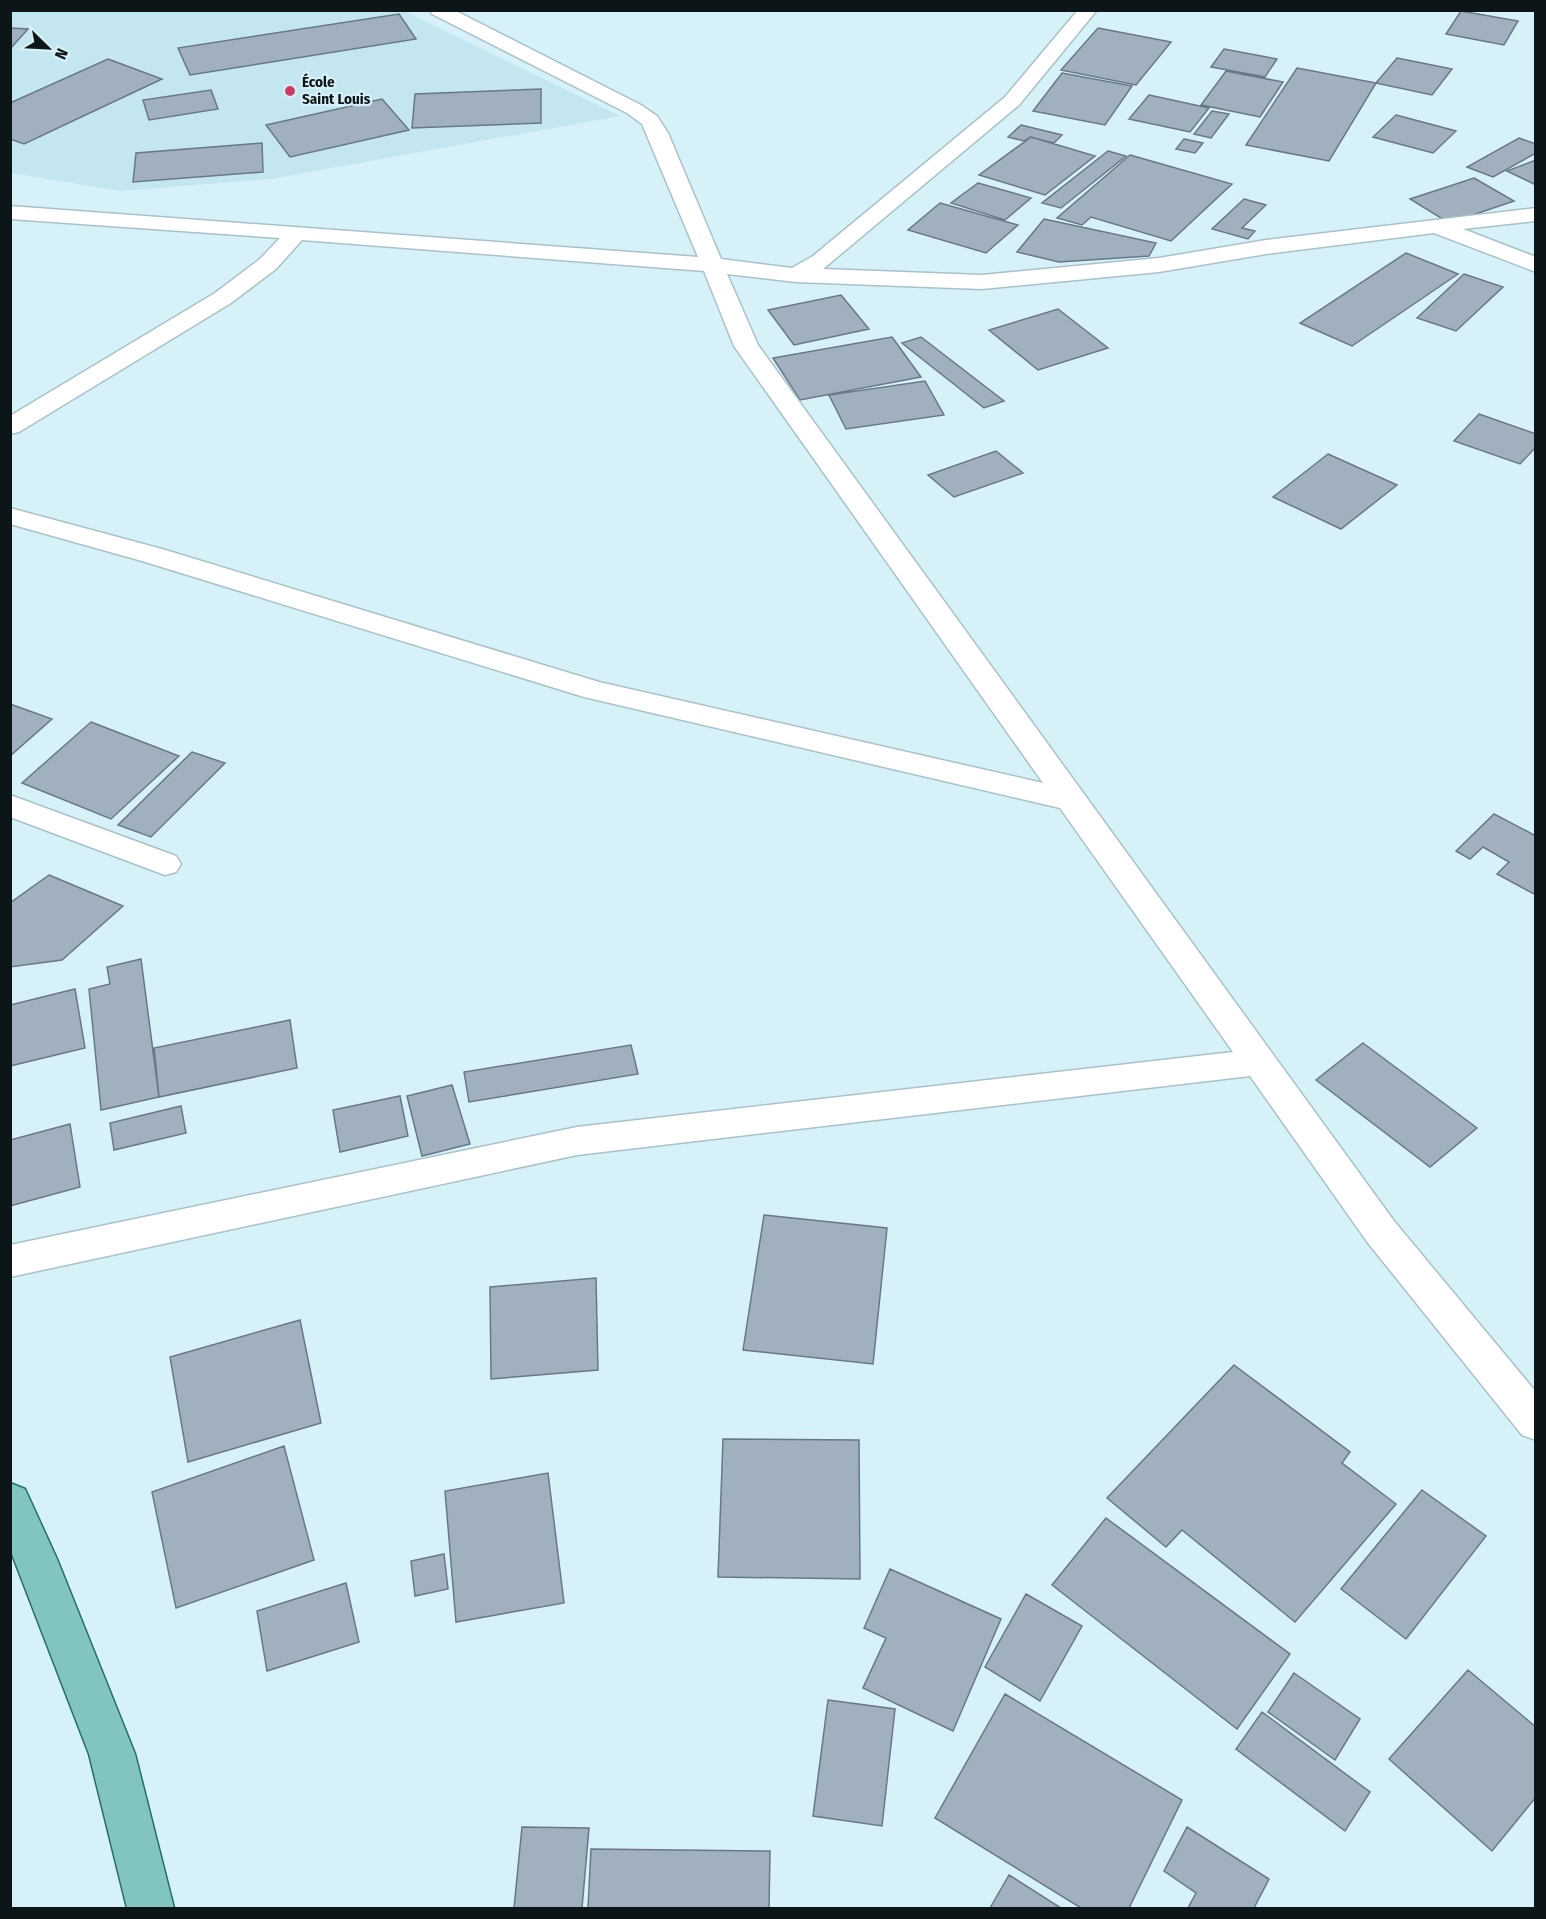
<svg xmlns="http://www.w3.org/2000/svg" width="1546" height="1919" font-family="'Fira Sans Condensed',sans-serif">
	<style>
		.built { fill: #c3e6f0 }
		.building { fill: #a0b0bf; stroke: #687886; stroke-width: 1.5 }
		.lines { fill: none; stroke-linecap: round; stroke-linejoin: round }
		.minor-casing { stroke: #a9c2c9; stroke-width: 3 }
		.major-casing { stroke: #236f68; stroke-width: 3 }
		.minor { fill: #fff; fill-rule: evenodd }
		.major { fill: #82c5bf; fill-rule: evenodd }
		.poi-dot { fill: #cb3d65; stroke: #d7f1f8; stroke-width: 2 }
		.labels { text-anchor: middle; stroke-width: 4.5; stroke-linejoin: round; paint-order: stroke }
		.far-poi-label { font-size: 15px; font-weight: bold; fill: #0c1517; stroke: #d7f1f8; text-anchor: start }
	</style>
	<rect width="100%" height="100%" fill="#d7f1f8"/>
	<path class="built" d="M10 11H404L620 116 271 179 120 191 11 173Z"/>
	<path class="building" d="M1461 11 1518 21 1504 45 1446 34Z
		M399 14 416 39 190 75 178 48Z
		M10 28 28 29 10 49Z
		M1098 28 1171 42 1136 85 1061 70Z
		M1224 49 1277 59 1265 77 1211 67Z
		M1397 58 1452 69 1432 95 1376 83Z
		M108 59 162 79 24 144 10 139V103Z
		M1297 68 1376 83 1329 161 1246 145Z
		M1226 71 1283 82 1260 117 1201 105Z
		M1062 73 1132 86 1105 125 1033 111Z
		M541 89V123L412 128 415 94Z
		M211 90 218 109 149 120 143 100Z
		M1149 95 1209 108 1190 132 1129 119Z
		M382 99 409 130 290 157 266 125Z
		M1212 111 1229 114 1211 138 1194 134Z
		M1396 115 1456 131 1433 153 1373 137Z
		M1021 125 1062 135 1054 143 1030 137 1024 141 1008 137Z
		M1031 137 1095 156 1045 195 979 175Z
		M1519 138 1536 144V153L1493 177 1467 167Z
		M1184 139 1203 143 1195 153 1176 149Z
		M262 143 263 172 133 182 136 153Z
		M1108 151 1126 156 1061 208 1042 203Z
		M1130 155 1232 184 1171 241 1091 217 1082 225 1057 218Z
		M1536 160V185L1507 171Z
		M1474 178 1514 201 1449 223 1410 199Z
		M978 183 1031 198 1005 220 951 203Z
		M1244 199 1266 205 1242 228 1255 231 1248 239 1212 229Z
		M940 203 1018 225 986 253 908 230Z
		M1044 219 1156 243 1149 256 1059 262 1017 252Z
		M1406 253 1458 274 1352 346 1300 323Z
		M1464 274 1503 287 1456 331 1417 318Z
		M841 295 869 329 794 345 768 310Z
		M1058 309 1108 348 1038 370 989 330Z
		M892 337 921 377 800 400 773 358Z
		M921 337 1004 401 984 408 902 343Z
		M925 381 944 415 846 429 829 395Z
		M1479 414 1536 434V447L1520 464 1454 441Z
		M996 451 1023 473 954 497 928 475Z
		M1328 454 1397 485 1341 529 1273 497Z
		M10 704 52 719 10 756Z
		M91 722 179 756 111 819 22 783Z
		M192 752 225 763 151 837 118 825Z
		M1494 814 1536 836V895L1497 874 1509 862 1483 847 1470 859 1456 851Z
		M49 875 123 906 62 960 10 967V903Z
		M141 959 159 1097 101 1110 89 989 110 984 107 967Z
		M75 989 85 1048 10 1066V1005Z
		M290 1020 297 1068 159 1097 154 1048Z
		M1363 1043 1477 1128 1430 1167 1316 1080Z
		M631 1045 638 1074 469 1102 464 1072Z
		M452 1085 470 1144 422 1156 407 1096Z
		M400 1096 408 1136 340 1152 333 1110Z
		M181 1106 186 1133 114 1150 110 1123Z
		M70 1124 80 1187 10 1206V1140Z
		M764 1215 887 1228 873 1364 743 1350Z
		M596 1278 598 1370 491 1379 490 1287Z
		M300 1320 321 1423 188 1462 170 1357Z
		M1234 1365 1350 1452 1342 1463 1396 1504 1295 1622 1182 1530 1166 1547 1107 1498Z
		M723 1439 859 1440 860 1579 718 1577Z
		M284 1446 314 1560 176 1608 152 1492Z
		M548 1473 564 1603 456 1622 445 1491Z
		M1422 1490 1486 1536 1406 1639 1341 1589Z
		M1106 1518 1290 1654 1237 1729 1052 1585Z
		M444 1554 448 1589 415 1596 411 1561Z
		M890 1569 1001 1619 953 1731 863 1688 886 1638 864 1628Z
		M346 1583 359 1642 267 1671 257 1611Z
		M1026 1594 1082 1626 1040 1701 985 1667Z
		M1468 1670 1536 1727V1797L1492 1851 1389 1759Z
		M1294 1673 1360 1719 1335 1760 1268 1712Z
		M1005 1694 1182 1800 1129 1908H1081L935 1818Z
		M828 1700 895 1709 882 1826 813 1816Z
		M1262 1712 1370 1792 1345 1831 1236 1749Z
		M522 1827 589 1828 582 1908H514Z
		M1187 1827 1269 1879 1254 1908H1188L1196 1893 1164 1871Z
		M591 1849 770 1851 769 1908H588Z
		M1009 1875 1061 1908H990Z"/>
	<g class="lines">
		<g class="minor-casing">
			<path id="minor" d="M430 10H454L641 105 657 116 668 133 721 259 792 268 813 256 1005 97 1078 10H1097L1019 105 823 269 982 275 1159 258 1266 240 1536 208V221L1463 229 1536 257V272L1434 233 1266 254 1159 272 982 289 796 282 727 274 758 345 1394 1221 1536 1392V1440L1522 1435 1368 1243 1250 1076 577 1155 10 1277V1245L577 1127 1233 1052 1060 808 584 697 142 561 10 524V508L162 549 599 682 1043 783 734 346 704 271 302 240 276 269 231 303 19 432 10 434V416L215 293 260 259 280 238 10 219V206L698 257 642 124 627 113 432 14Z
				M10 795 176 856 181 864 176 872 165 875 10 817Z"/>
		</g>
		<g class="major-casing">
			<path id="major" d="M10 1483 25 1489 57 1559 135 1754 174 1908H127L89 1754 10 1549Z"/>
		</g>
		<use href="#minor" class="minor"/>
		<use href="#major" class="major"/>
	</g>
	<circle class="poi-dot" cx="290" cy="91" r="6"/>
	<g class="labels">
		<g class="far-poi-label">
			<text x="302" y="87">École<tspan x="302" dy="17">Saint Louis</tspan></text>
		</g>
	</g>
	<rect width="1546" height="1919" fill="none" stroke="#0c1517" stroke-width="24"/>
	<g transform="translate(48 48) rotate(114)" stroke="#d7f1f8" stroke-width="4.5" paint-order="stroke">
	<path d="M0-4.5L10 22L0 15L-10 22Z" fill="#0c1517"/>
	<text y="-9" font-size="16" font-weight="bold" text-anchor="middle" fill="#0c1517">N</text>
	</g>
</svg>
